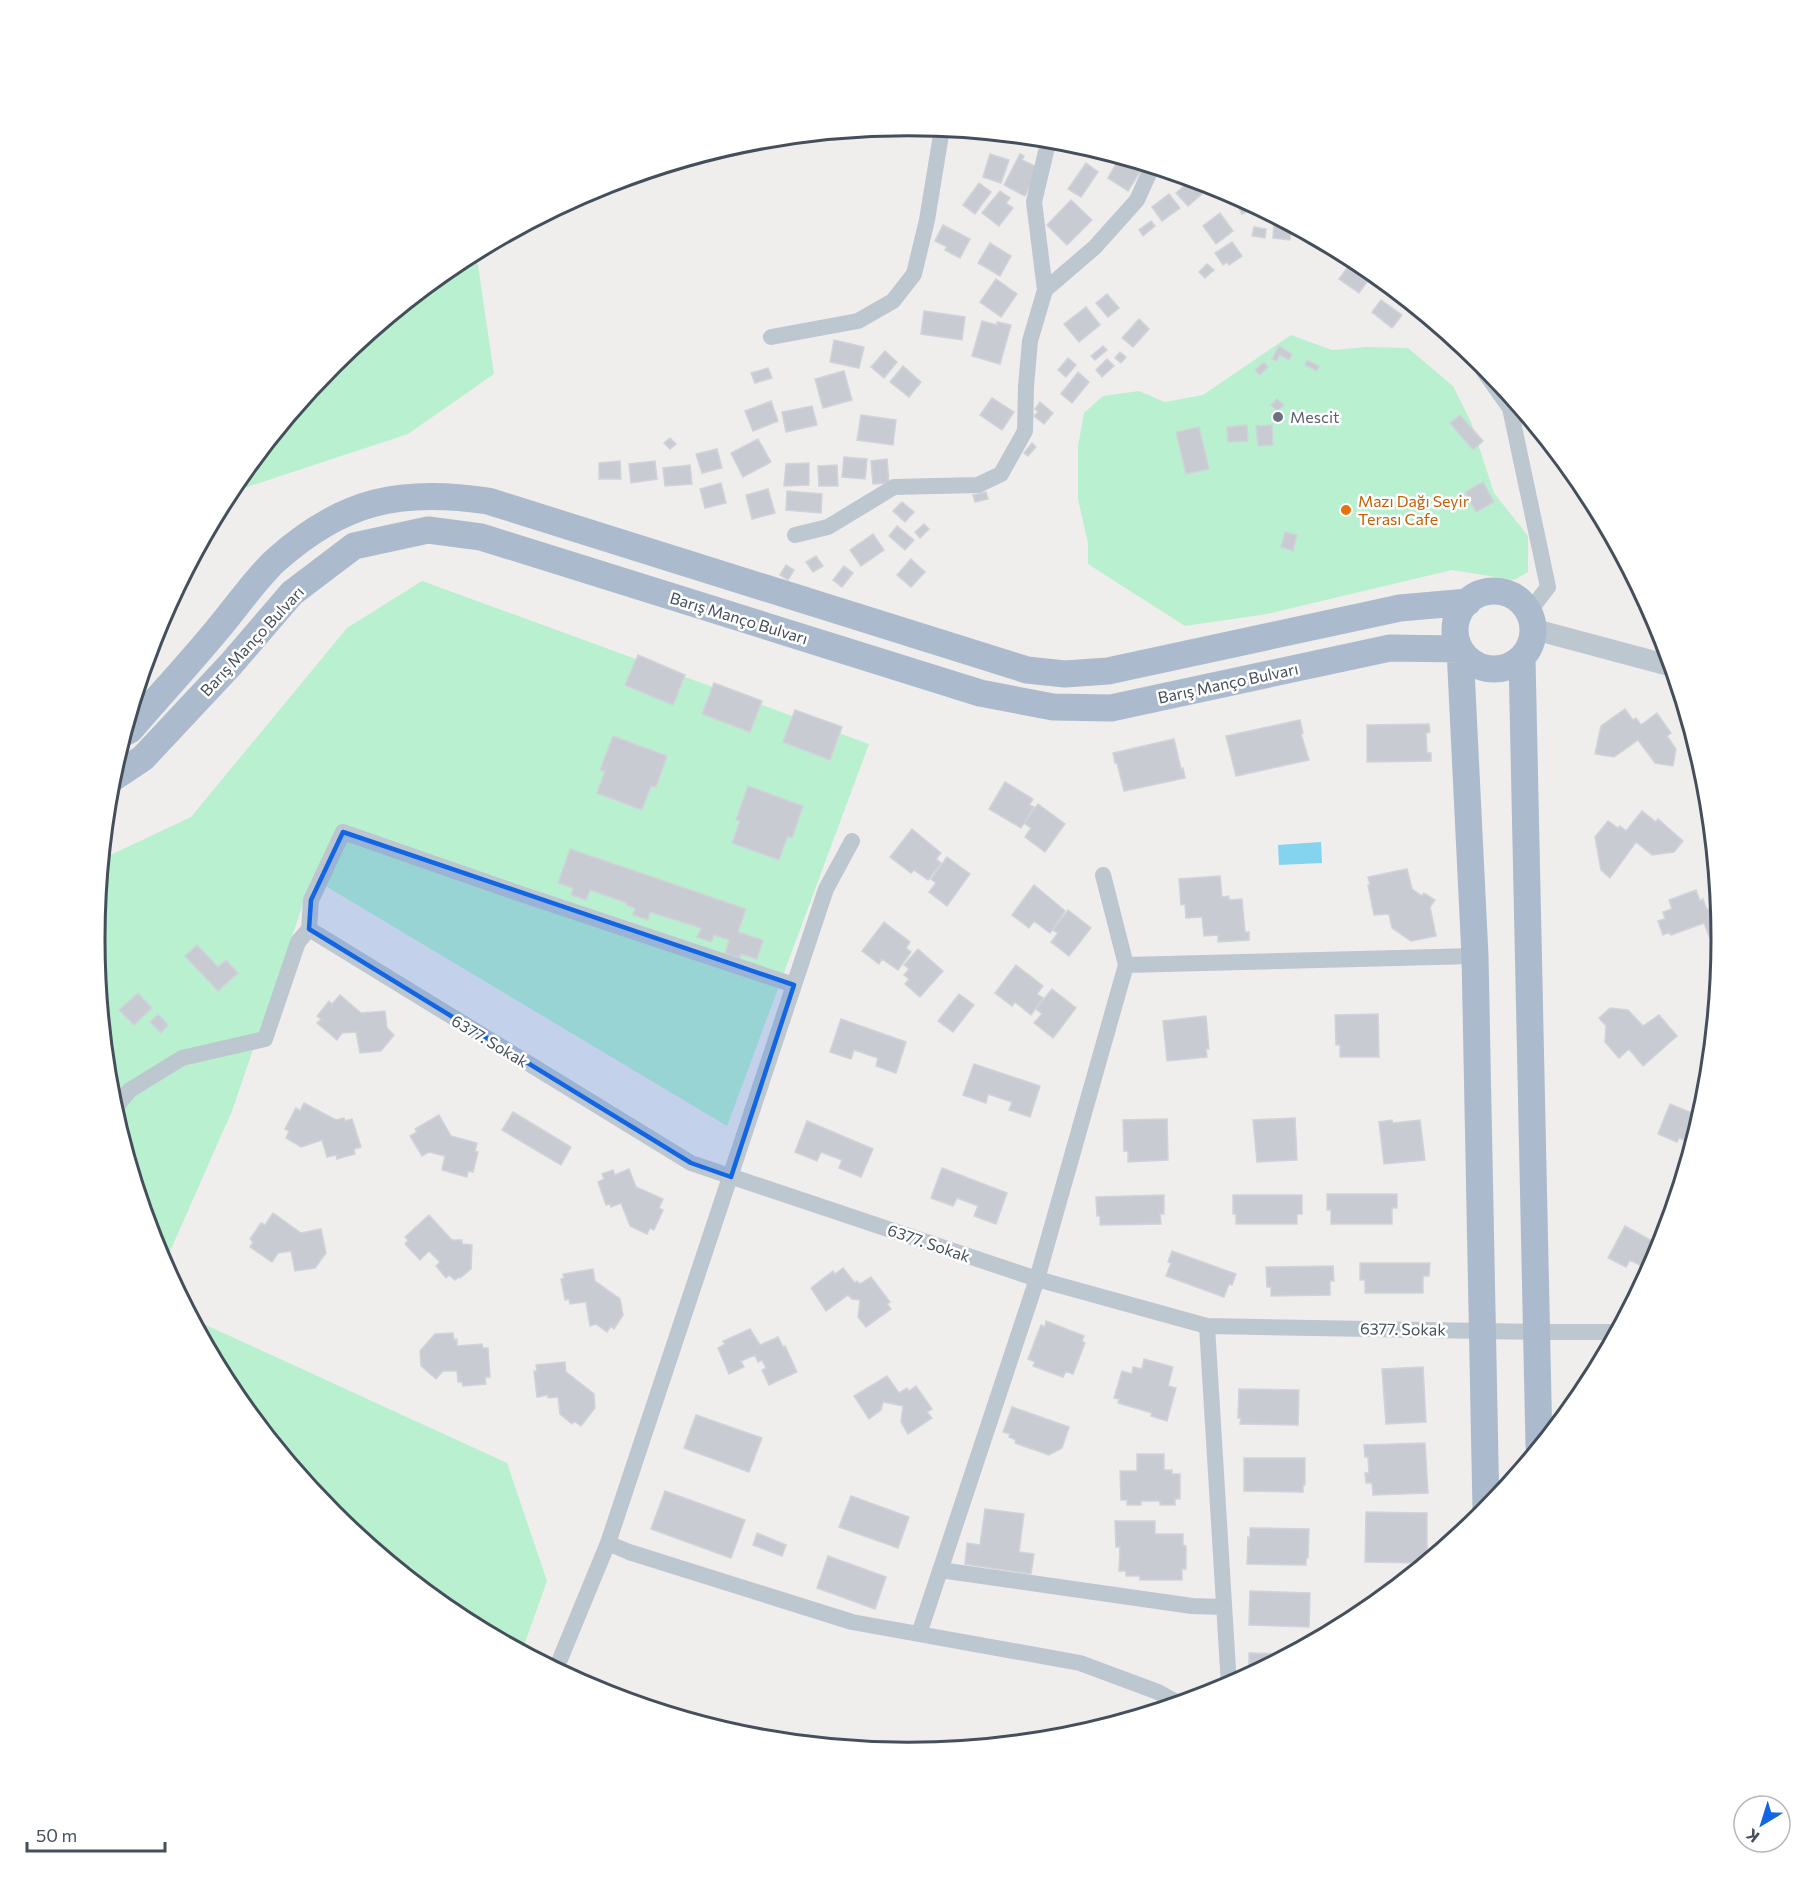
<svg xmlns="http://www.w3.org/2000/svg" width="1816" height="1878" font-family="Commissioner,sans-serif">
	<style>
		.green { fill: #b9f0d0 }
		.water { fill: #84d4ef }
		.building { fill: #c9cbd3; stroke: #d0d3d9; stroke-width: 1.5 }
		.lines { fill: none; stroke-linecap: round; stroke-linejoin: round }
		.minor { stroke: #bdc7d0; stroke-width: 16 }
		.tertiary { stroke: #bdc7d0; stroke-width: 21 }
		.primary { stroke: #abbbcd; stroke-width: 27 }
		.marked { fill: #1266e4; fill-opacity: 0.2; stroke: #1266e4; stroke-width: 4.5; stroke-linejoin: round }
		.worship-dot { fill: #6b7280; stroke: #fff; stroke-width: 2 }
		.food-dot { fill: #e8710a; stroke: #fff; stroke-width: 2 }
		.labels { text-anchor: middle; stroke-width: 5; stroke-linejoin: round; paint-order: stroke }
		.worship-label { font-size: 16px; fill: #5b616d; stroke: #fff; text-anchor: start }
		.food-label { font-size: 16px; fill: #c56008; stroke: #fff; text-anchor: start }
		.street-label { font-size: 16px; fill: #454f5b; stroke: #fff }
		.rim { fill: none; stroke: #454f5b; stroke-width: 3 }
	</style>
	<rect width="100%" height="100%" fill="#f0eded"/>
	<path class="green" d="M476 252 494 374 408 434 232 492 226 497 232 487 333 364 456 262Z
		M1291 335 1332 350 1366 347 1408 348 1453 386 1471 422 1494 493 1528 536V572L1514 580 1452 570 1267 614 1185 626 1088 564V543L1078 499V446L1084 413 1103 396 1139 391 1165 402 1203 395Z
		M422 581 869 744 727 1126 312 878 232 1111 164 1265 156 1250 110 1097 95 939 102 859 191 817 347 628Z
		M193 1319 507 1463 547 1581 522 1651 456 1615 333 1514 231 1391Z
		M688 1718H689L812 1743 749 1737Z"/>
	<path class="water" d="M1321 842 1322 863 1279 865 1278 845Z"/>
	<path class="building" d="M970 132 987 133 985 140 969 137Z
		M990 154 1009 160 1001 183 983 177Z
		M1020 154 1024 156 1022 160 1039 168 1025 196 1004 185Z
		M1120 157 1130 160 1142 169 1128 191 1108 178Z
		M1086 163 1098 172 1081 197 1068 189Z
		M1191 180 1202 194 1188 206 1176 193Z
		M979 183 991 192 975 214 963 205Z
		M1000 191 1010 198 1006 203 1013 208 999 226 982 213Z
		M1169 194 1180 208 1162 221 1152 207Z
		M1071 200 1092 220 1067 245 1047 225Z
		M1243 200 1256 207 1242 214 1236 203Z
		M1220 213 1233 231 1216 244 1203 226Z
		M1151 221 1155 226 1143 236 1139 230Z
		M1274 223 1291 226 1290 240 1273 238Z
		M943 225 970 239 960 258 945 250 947 247 935 241Z
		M1254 227 1266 229 1265 238 1252 236Z
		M1232 242 1242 256 1229 265 1227 262 1223 265 1215 253Z
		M990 243 1011 256 1000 276 978 263Z
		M1207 264 1214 270 1205 278 1199 272Z
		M1347 268 1367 282 1359 293 1339 279Z
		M996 279 1017 294 1001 317 980 302Z
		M1107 294 1119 308 1108 317 1096 303Z
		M1381 300 1402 315 1392 328 1372 312Z
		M1086 307 1100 325 1079 342 1064 324Z
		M924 311 965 317 962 340 921 334Z
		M1139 319 1149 329 1133 347 1122 338Z
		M982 321 997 325V322L1011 325 1000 364 972 356Z
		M834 340 864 347 859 368 830 362Z
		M1103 346 1107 350 1095 360 1091 356Z
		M1279 346 1292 354 1289 360 1280 355 1276 361 1272 359Z
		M885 351 897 362 884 378 871 367Z
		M1120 352 1126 357 1121 363 1115 358Z
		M1068 358 1076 365 1066 377 1058 370Z
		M1107 359 1114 366 1102 377 1096 370Z
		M1307 360 1319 366 1317 371 1305 365Z
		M1264 362 1268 367 1260 375 1255 370Z
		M903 366 921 382 909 397 890 382Z
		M768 368 772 378 755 383 751 373Z
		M844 371 852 400 823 408 815 379Z
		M1078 372 1089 382 1072 403 1061 394Z
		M992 398 1014 412 1002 430 980 415Z
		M1277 399 1284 405 1277 411 1271 405Z
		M771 401 778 421 753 431 745 411Z
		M1040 402 1053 413 1044 424 1034 416 1038 412 1035 409Z
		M812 406 817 425 786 432 782 412Z
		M861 415 896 420 893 445 857 440Z
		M1460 415 1483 441 1473 450 1450 423Z
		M1247 425 1248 441 1228 442 1227 427Z
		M1272 425 1273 445 1258 446 1256 426Z
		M1199 427 1209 469 1186 474 1176 432Z
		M670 438 676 444 670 449 664 443Z
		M758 439 771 462 743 477 731 453Z
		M1032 443 1036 447 1028 456 1024 453Z
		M717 449 722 468 702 473 696 454Z
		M844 457 867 459 865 479 842 477Z
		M887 459 889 483 873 484 871 461Z
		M620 461 621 479H599V463Z
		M655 461 657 479 631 483 629 464Z
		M809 463V485L784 486 786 464Z
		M690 465 692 484 665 486 663 468Z
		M837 465 838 486H819L818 466Z
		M1569 468 1585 487 1586 490 1564 476Z
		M1483 482 1494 502 1476 512 1465 492Z
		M721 483 726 503 705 508 700 489Z
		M768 489 775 513 752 519 746 495Z
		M787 491 822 494 821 513 786 510Z
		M986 492 988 499 975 502 973 495Z
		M902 502 914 512 905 522 893 511Z
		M924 524 929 529 920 538 915 532Z
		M897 526 914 540 905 550 889 536Z
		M1285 532 1297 535 1293 551 1281 547Z
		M873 534 884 550 861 566 850 550Z
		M816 556 823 566 813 572 806 562Z
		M911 559 925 572 911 587 897 575Z
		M786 565 794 570 788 580 780 575Z
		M844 566 853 573 842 587 833 580Z
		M638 655 685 675 673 705 625 685Z
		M714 683 762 701 750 732 702 714Z
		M1625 709 1633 720 1636 718 1641 725 1657 713 1671 733 1667 736 1676 749 1673 766 1655 763 1638 740 1614 757 1595 754 1601 726Z
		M795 710 842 727 830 760 783 742Z
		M1300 720 1303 733 1301 734 1309 760 1236 776 1226 736Z
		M1429 724 1430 732 1426 733 1427 753H1431V761L1367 762V725Z
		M613 736 667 756 656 787 651 786 642 810 597 793 605 771 600 770Z
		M1174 739 1181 769 1183 768 1185 778 1124 791 1117 763H1115L1113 753Z
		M1005 782 1033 799 1029 805 1034 807 1021 828 989 809Z
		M748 786 803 806 792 838 787 837 779 860 732 843 740 821 736 820Z
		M1038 804 1065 824 1045 852 1025 837 1031 828 1024 823Z
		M1642 811 1656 822 1658 819 1683 841 1674 852 1652 855 1636 842 1610 878 1601 870 1595 837 1608 821 1618 828 1620 826 1626 831Z
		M912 829 941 853 936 859 941 863 928 880 914 870 911 873 890 857Z
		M570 849 746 909 738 932 763 940 757 959 741 954 740 958 725 953 729 940 714 935 711 942 697 937 701 928 650 912 648 920 633 915 635 908 626 905 627 903 590 890 586 900 571 895 573 888 558 883Z
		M947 857 970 874 947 906 929 892 936 883 931 879Z
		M1407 869 1412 889 1422 896 1424 893 1435 900 1430 907 1436 936 1411 941 1392 928 1389 914 1374 915 1368 885 1370 884 1368 877Z
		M1220 876 1222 897 1229 896V900L1242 899 1245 932H1249V940L1218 942V935L1204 936 1202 917 1186 918 1185 904 1181 905 1179 879Z
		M1034 885 1065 911 1050 933 1034 921 1029 928 1012 915Z
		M1696 890 1700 901 1703 899 1707 910 1718 905 1721 948 1712 944 1704 923 1671 935 1669 932 1663 935 1658 921 1665 919 1663 912 1672 909 1669 900Z
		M1068 910 1091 928 1069 956 1051 942 1058 933 1053 930Z
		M884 922 910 942 906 948 911 952 898 970 882 959 879 964 862 951Z
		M197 945 218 967 226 960 238 973 218 991 185 956Z
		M918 949 943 971 920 997 905 984 909 979 904 975 909 969 904 965Z
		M1016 965 1043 986 1037 994 1043 998 1031 1015 1015 1002 1012 1006 995 993Z
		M1052 989 1076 1008 1053 1038 1034 1023 1042 1014 1036 1009Z
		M138 993 152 1008 134 1025 119 1010Z
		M959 994 974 1005 953 1032 938 1021Z
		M340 995 361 1013 385 1011 387 1028 394 1035 381 1051 360 1053 356 1032 342 1033 337 1040 317 1023 321 1019 317 1016 329 1001 332 1004Z
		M1610 1008 1628 1010 1643 1026 1659 1015 1677 1036 1643 1066 1629 1049 1619 1058 1605 1042 1606 1026 1599 1018Z
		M158 1014 168 1025 161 1033 150 1022Z
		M1378 1014 1379 1057H1340V1045H1336L1335 1015Z
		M1206 1016 1209 1049H1206L1207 1057 1167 1061 1163 1021Z
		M841 1019 906 1042 896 1073 876 1066 878 1058 854 1050 851 1059 830 1052Z
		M974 1064 1040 1086 1030 1117 1009 1110 1012 1102 988 1094 986 1103 963 1095Z
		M1701 1091 1706 1093V1098L1692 1143 1679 1138 1677 1142 1658 1134 1670 1104 1692 1113Z
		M304 1103 336 1120 344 1118 345 1121 352 1119 361 1147 354 1149 355 1154 337 1159 336 1155 327 1157 322 1140 301 1147 286 1138 289 1131 285 1129 296 1108 300 1111Z
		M513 1112 571 1147 561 1165 502 1130Z
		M439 1115 451 1136 477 1143 475 1151 478 1152 473 1172 468 1171 467 1177 442 1170 445 1156 429 1152 422 1156 410 1136 417 1132 415 1129Z
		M1295 1118 1297 1160 1257 1162 1253 1120Z
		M1167 1119 1168 1160 1128 1162V1151H1124L1123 1120Z
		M1392 1120 1393 1123 1420 1120 1425 1160 1384 1164 1379 1122Z
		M807 1121 873 1149 861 1177 839 1168 842 1160 821 1152 817 1161 795 1152Z
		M942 1168 1007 1193 996 1224 974 1216 978 1206 957 1198 953 1206 931 1198Z
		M629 1169 636 1187 663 1199 659 1208 663 1210 654 1230 650 1228 647 1234 630 1226 621 1203 611 1207 610 1204 606 1205 598 1182 604 1179 602 1174 613 1170 615 1175Z
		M1327 1194H1397V1208H1392V1224H1331V1210H1327Z
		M1164 1195V1214H1160L1161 1224 1100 1225V1216H1097L1096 1197Z
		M1233 1195H1302V1214H1297V1224H1236V1214H1233Z
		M273 1213 301 1233 321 1229 326 1253 315 1268 295 1271 291 1251 278 1253 272 1262 250 1247 253 1242 250 1239 261 1223 265 1225Z
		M429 1215 452 1240H462V1244L472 1245 471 1269 460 1278 459 1277 455 1280 449 1275 446 1278 436 1266 440 1262 429 1251 420 1260 405 1244 408 1240 405 1237Z
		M1625 1226 1661 1246 1649 1270 1630 1260 1626 1267 1608 1258Z
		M1172 1251 1236 1274 1232 1285 1229 1284 1224 1297 1166 1276 1171 1263 1168 1262Z
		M1360 1263H1430L1429 1276H1423V1293H1365V1280H1360Z
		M1333 1266 1334 1281H1330V1295L1271 1296V1287H1267L1266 1267Z
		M843 1268 855 1283 857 1281 860 1284 871 1277 890 1302 887 1304 891 1309 866 1327 858 1317 860 1300 852 1299 848 1295 826 1311 811 1288 833 1271 835 1274Z
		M593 1269 595 1281 620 1299 623 1315 614 1329 611 1326 607 1332 596 1324 590 1326 586 1302 570 1304 569 1299 565 1300 561 1279 564 1278 563 1274Z
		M1046 1321 1084 1336 1082 1341 1085 1343 1073 1374 1066 1371 1063 1377 1033 1366 1035 1362 1028 1359 1041 1325 1045 1327Z
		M750 1329 760 1345 778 1337 783 1347 785 1346 797 1372 769 1385 762 1370 766 1368 762 1360 758 1362 755 1355 741 1361 744 1367 729 1374 718 1348 725 1344 723 1341Z
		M453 1333 454 1340 457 1339V1346L482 1344 483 1348H488L490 1377H485L486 1384 463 1386 462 1382H458L457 1371H443L436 1379 421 1366 420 1351 435 1334Z
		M1144 1359 1173 1367 1168 1386 1176 1388 1167 1421 1151 1416 1152 1413 1118 1403 1119 1399 1114 1398 1122 1371 1132 1374 1133 1367 1142 1369Z
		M565 1362 566 1372 594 1394 595 1408 581 1426 574 1421 572 1424 560 1414 558 1397 548 1398V1395L537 1397 534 1371H537L536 1365Z
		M1423 1367 1426 1422 1386 1424 1382 1369Z
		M887 1376 899 1393 907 1388 909 1391 916 1386 932 1409 927 1412 932 1418 908 1434 901 1422 903 1406 883 1402 881 1410 869 1419 854 1396Z
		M1239 1389 1299 1390 1298 1425 1240 1424 1241 1418H1238Z
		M1012 1407 1069 1427 1062 1448 1049 1455 1015 1443 1016 1440 1009 1437 1010 1434 1003 1432Z
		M696 1415 762 1438 749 1472 684 1448Z
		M1425 1443 1428 1493 1373 1495 1372 1483H1366L1365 1473H1369L1368 1457H1365L1364 1445Z
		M1137 1454H1164V1470H1172V1474H1180V1499H1175V1505H1160V1501H1141V1505H1127V1500H1121L1120 1471H1137Z
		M1244 1458H1305V1485H1303V1492L1244 1491Z
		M665 1491 745 1520 731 1558 651 1529Z
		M851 1496 909 1517 898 1548 839 1527Z
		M985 1509 1024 1514 1019 1552 1034 1554 1031 1574 965 1564 967 1543 980 1545Z
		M1366 1512 1427 1513V1560L1424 1563 1365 1562Z
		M1115 1521H1155V1534H1183V1545L1186 1546V1569H1182V1580H1140V1576H1126V1571H1119L1120 1547H1116Z
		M1250 1528 1309 1529 1308 1558H1306V1565L1247 1564 1248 1537 1250 1538Z
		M757 1533 786 1545 782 1556 753 1545Z
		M828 1556 886 1577 875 1609 817 1588Z
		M1250 1591 1310 1593 1309 1627 1249 1625Z
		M1249 1653 1288 1654 1249 1675Z"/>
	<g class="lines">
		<path class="minor" d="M1045 290 1034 202 1049 139
			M771 337 858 321 893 301 914 274 927 220 941 135 939 129
			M1471 353 1510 408 1548 587 1529 612
			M795 535 828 527 894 487 978 485 1001 474 1025 431 1026 386 1030 341 1045 290 1095 247 1137 200 1152 167
			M852 841 826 889 608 1543 629 1552 852 1622 1080 1663 1158 1692 1178 1703
			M1103 875 1126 965
			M309 929 691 1163 1037 1279 1207 1326 1536 1332H1616
			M114 1109 130 1090 182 1058 265 1039 298 942 309 929 311 900 343 832 515 892 794 985
			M1207 1326 1229 1686
			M940 1570 1192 1606 1223 1607
			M919 1634 1037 1279 1126 965 1475 956
			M556 1669 608 1543"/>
		<path class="tertiary" d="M1533 629 1671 666"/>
		<path class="primary" d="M1455 630a39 39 0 1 1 78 0a39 39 0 1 1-78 0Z
			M1522 658 1539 1446
			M124 733 130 730C159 696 189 664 217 630 235 609 257 577 276 560 343 500 401 488 488 501L1027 670 1065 674 1108 671 1400 608 1468 602
			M110 780 143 758 231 664 292 593 354 546 428 530 481 537 980 693 1053 707 1111 708 1390 648 1460 649 1475 956 1486 1511"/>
	</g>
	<path class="marked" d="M343 832 794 985 731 1177 691 1163 309 929 311 900Z"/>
	<circle class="worship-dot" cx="1278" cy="417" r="6"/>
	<circle class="food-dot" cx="1346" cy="510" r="6"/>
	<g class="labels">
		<g class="worship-label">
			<text x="1290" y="423">Mescit</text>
		</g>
		<g class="food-label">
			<text x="1358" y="507">Mazı Dağı Seyir<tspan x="1358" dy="18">Terası Cafe</tspan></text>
		</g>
		<g class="street-label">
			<text transform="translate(739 618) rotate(17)" y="6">Barış Manço Bulvarı</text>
			<text transform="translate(252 641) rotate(-47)" y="6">Barış Manço Bulvarı</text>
			<text transform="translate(1228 683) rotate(-12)" y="6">Barış Manço Bulvarı</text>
			<text transform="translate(490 1041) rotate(31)" y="6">6377. Sokak</text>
			<text transform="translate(929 1243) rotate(19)" y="6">6377. Sokak</text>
			<text transform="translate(1403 1329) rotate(1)" y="6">6377. Sokak</text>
		</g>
	</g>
	<path d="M0 0H1816V1878H0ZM105 939a803 803 0 1 1 1606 0a803 803 0 1 1-1606 0Z" fill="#fff" fill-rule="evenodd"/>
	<path class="rim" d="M105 939a803 803 0 1 1 1606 0a803 803 0 1 1-1606 0Z"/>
	<g transform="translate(1762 1824) rotate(218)"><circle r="28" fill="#ffffff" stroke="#b5b9bd" stroke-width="1.5"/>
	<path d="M0-4.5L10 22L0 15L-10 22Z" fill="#1266e4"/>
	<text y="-9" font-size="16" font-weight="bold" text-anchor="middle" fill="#454f5b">K</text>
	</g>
	<path d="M27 1842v9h138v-9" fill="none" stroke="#454f5b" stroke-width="3"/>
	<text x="36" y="1842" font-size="18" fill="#454f5b" stroke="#ffffff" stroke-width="4.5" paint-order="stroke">50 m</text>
</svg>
